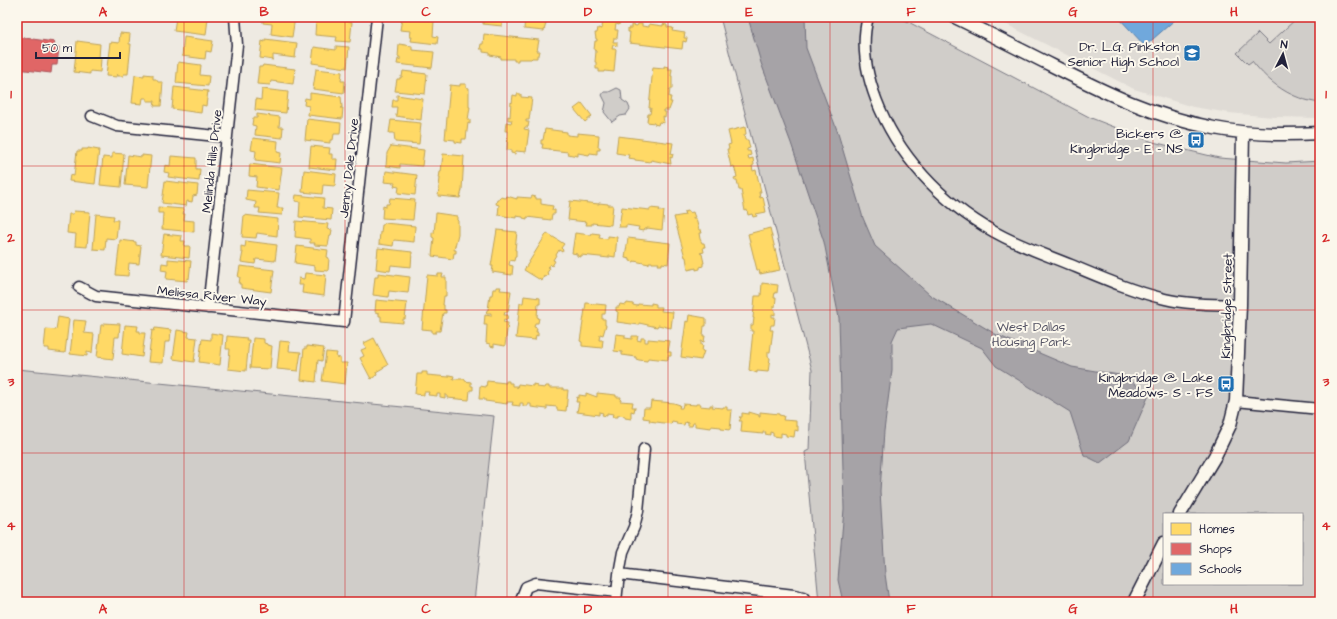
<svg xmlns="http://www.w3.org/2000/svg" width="1337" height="619" font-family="'Architects Daughter',sans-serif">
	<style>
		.built { fill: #dfdbd5 }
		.green { fill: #d0cdc9; stroke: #797882; fill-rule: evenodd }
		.water { fill: #a6a3a7; stroke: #716f7c }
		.homes { fill: #ffd966; stroke: #bda259 }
		.shops { fill: #e06666; stroke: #a75259 }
		.schools { fill: #6fa8dc; stroke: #5880ac }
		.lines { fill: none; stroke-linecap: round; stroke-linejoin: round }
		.minor-casing { stroke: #22223b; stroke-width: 13 }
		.tertiary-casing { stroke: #22223b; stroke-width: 15 }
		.minor { stroke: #fbf7ec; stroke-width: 10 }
		.tertiary { stroke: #fbf7ec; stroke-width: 12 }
		.grid { fill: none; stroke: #d62828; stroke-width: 1; stroke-opacity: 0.55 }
		.labels { text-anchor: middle; stroke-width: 4; stroke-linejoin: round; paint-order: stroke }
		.poi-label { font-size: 13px; fill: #22223b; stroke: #fbf7ec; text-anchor: end }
		.street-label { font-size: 13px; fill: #22223b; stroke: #fbf7ec }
		.park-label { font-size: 13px; fill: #565566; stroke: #fbf7ec }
		.neatline { fill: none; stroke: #d62828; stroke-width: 1.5 }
		.grid-label { font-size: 13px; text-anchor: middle; font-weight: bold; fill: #d62828 }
	</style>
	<rect width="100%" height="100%" fill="#eeeae2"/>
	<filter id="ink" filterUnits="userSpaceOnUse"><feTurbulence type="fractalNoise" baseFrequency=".025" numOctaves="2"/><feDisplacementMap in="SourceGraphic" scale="8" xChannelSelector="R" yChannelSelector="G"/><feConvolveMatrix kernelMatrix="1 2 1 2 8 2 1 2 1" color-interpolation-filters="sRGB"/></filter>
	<g filter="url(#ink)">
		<path class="built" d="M992 17H1320V118L1273 117 1229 113 1193 107 1134 89Z"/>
		<path class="green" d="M720 17H899L1091 118 1153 142 1219 158 1286 163 1320 161V602H819L805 452 809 450 812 370ZM1164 514H1302V584H1164Z
			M1298 17H1320V103C1291 99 1270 84 1252 61L1248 64 1237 53 1258 33 1269 44Z
			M617 88 621 90 622 100 628 104 630 109 626 115 620 116 612 122 604 112 606 103 602 95 604 92H609Z
			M17 369 494 416 474 602H17Z"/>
		<path class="water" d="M751 17H805L806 48 837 130 863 218 875 246 930 295 997 335 1072 367 1125 376 1149 395 1129 441 1100 463 1084 455 1070 412 996 366 982 348 931 324 898 328 892 341V370L884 431 880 491 885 574 889 602H843L838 580 844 509 839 318 824 242 791 143 761 63 749 21Z"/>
		<path class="homes" d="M176 17 208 18 206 35 174 31Z
			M263 17H295L292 37 271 34 272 24 263 23Z
			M483 17 503 18 502 26 483 24Z
			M525 17H543L545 18V23H546L544 31 524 29Z
			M603 17H620L619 25 616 24 615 30H618L617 38H614L613 42H617V46L613 45 612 49H616L614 72 604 71V72H599V69H596V62H595L596 51 594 50 595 41H597V39H596L595 33H597L598 28 602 29Z
			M316 18 352 22 350 42 336 41 337 37 315 35Z
			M402 18 434 21 433 36 438 37 437 44 411 41 412 37H410L411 31 400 30Z
			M638 24H642V26L649 27V24L663 26V24L667 25V27L673 28 672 31 685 33 684 38H687L686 42 683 41 682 49 629 43 630 32H628V28H631V25L637 26Z
			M120 33 130 34 129 44H131L128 74H124L123 76H118L117 74V77L106 76 110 42 119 43Z
			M484 34 539 40 537 51H540L539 55H537V58H532L531 59H518V61H514V59H501V57L490 55V53L483 52V49H480L481 44H483Z
			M184 37 213 41 211 52 206 51 205 59 182 56Z
			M265 39 297 43 295 58 273 55V60L260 58 262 41 265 42Z
			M77 41 100 44 99 58 101 59 100 72 90 71V74L74 72Z
			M399 44 412 46V50L434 52 432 68 397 64 398 59 400 60V57H398Z
			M336 46 349 47 347 68 312 63 314 47 336 50Z
			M178 62 201 65 200 75 209 76 208 86 176 83Z
			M263 65 295 69 293 84 271 81 270 85 257 84 259 67H262Z
			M664 66 669 67 668 69H672L671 76H672V89H670L669 97H671L670 102H672L669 110H664V112H666L665 117 663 116 664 123 659 122 658 125 654 124V123L647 122 648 114H650L651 108H649L653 67 664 68Z
			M316 69 342 72 341 81H345L344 93 313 89Z
			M403 71 427 74 425 94 395 91 397 79H400V77H402Z
			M144 74 153 75V79H156L158 82H163L161 106H154L155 101H147V98H143L142 104 132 103 135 75 144 76Z
			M460 84H466V87L469 88V107H470L468 120H470V124L468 123 466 139H462V143L455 142V140L445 139 450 85 460 86Z
			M174 87 208 91 206 106 202 105 201 113 172 109Z
			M262 89 288 92 286 113 255 110 256 99 261 100Z
			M310 93 341 97 342 107 340 108H343L342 119 308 115 309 106 304 105 305 98 310 99Z
			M517 94H521V97L532 98 529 120H526V122H529L528 127H525L524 129 529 130 526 152 516 151 515 154 511 153V150H507L508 131H505L506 122 511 123 512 120H508V116L510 117 511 102 512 103 513 95 517 96Z
			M397 95 423 99 421 120 396 116 397 107H392L393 100H397Z
			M582 103 592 116 585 122 574 109Z
			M257 114 280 117 279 127H283L282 138 255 135 256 126 252 125 253 118H257Z
			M307 119 341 123 340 134H334L333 140H330V143L305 140Z
			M391 120 421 123 419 144 395 142 394 133H389Z
			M745 127 746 134 744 135 745 140H748L750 148 747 149V151H750L751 155 748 156 749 159 753 158 754 165 752 166 753 171 756 170 761 192H759L760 198 763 197 766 212 756 214 757 216 753 217 752 214 748 215 747 210 745 211 741 190H739L737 180H735L734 178 737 177 734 166 731 167 727 149H729L728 145 731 144 728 131Z
			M545 129 567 132V135L577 136V133L599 135 598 147H600V150H597V154L590 153 589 155 578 153V156L567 154 568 152 550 150V149L542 148 543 144H541V140H543Z
			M618 136 673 143 671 154H673L672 158 670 157 671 164 651 160 650 162 635 160V159L628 158 629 155 616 153Z
			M253 138 278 141 277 152 281 153 280 163 255 160 256 151 251 150Z
			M311 146 330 148 329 154H332V159H337L336 170 309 167Z
			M391 146 424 150 422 166 400 164V168L386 166 387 153Z
			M88 148 99 150 95 184 69 181 70 175 74 176 77 151H82V149H88Z
			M112 153 124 154 121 187 100 185 103 157 112 158Z
			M443 154 464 156 462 190 460 198 438 196 440 178H439L440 172H441Z
			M128 155 142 157V155L151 156 148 187 125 185Z
			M171 156 196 158V169H200L199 181 168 177 169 173 164 172 165 165 170 166Z
			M250 164 282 168 279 190 256 187 257 177 249 176Z
			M304 170 336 174 335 186 323 185 322 194 302 192Z
			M386 171 417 175 415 195 398 193 399 187 394 186 395 183 384 182Z
			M165 181 198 185 197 195 193 196 192 202 187 201 186 206 162 203Z
			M247 190 279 193 277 208H283L282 215 259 213 260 208H255L256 202 246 200Z
			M296 195 324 198 323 208 332 209 331 220 299 217 300 202 295 201Z
			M507 196 517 199V197L531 198 532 196 536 197V199H541V204L553 206 552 210H555V214H552L551 220 527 217V219L523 218V217L516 216V218L498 215 499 205 496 204 497 200H499L500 197 506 198Z
			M390 198 415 200 413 220 382 218 383 206 386 207V204H389Z
			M570 201 599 204V203L608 204V205H613L611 225 592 223V225H586L587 222 568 220Z
			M158 207 184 209 183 214H185L184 220 194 221V232L162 229 163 213H158Z
			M622 207 650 210V208L660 209 659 211H664L662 230 647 228V229H644L643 231 638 230 639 227 626 225V227H619Z
			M74 211 90 212 87 247 75 246 76 234 67 233 69 214H73Z
			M688 211 689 213 693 212 694 215 695 217 693 218V219H696L699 230H701L702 233H699L700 239 702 243H704L705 247H703L704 252 700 253 702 254 704 263H703V266L700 267V269L696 270V268L688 270 686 257H685L674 217 685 215 684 212Z
			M436 213 457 216V220L458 221V234L454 250H456V253H454L453 259 432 256 434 238 432 237V232L434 233Z
			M96 214 114 216 113 220H118L116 239 106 238 105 250 93 249Z
			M244 215 278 219 277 236 257 233 256 238 242 237Z
			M296 221 328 224 327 229 332 230 331 235H330L328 246 314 245 315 243H310V239L295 237Z
			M384 223 415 226 414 242 394 240 393 246 379 244 380 232H381L382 225H383Z
			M770 228 780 270 760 274 759 270H757L748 234Z
			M497 230 517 232 515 250H516V256H515L514 261 510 260 509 265 513 266 512 275 492 272 493 266H491Z
			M547 233 564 244 561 248 563 250 562 252 559 250 553 260 555 261 552 266 550 264 548 267 550 268 547 273 548 274 546 277 544 276 542 281 524 270Z
			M575 233 591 235 592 233 600 234 599 238 608 239V236L617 237 615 257 609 256V258L581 255V257L577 256V254L572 253Z
			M164 234 182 236 181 241H185L184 246H190L189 258 161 255Z
			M628 238 670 243 668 264 662 263V265H658L659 263H652V262H649V264L634 261V262L630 261V259L625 258Z
			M120 240 136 242V245L141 246 139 264 129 263 128 276 116 275Z
			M246 241 277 245 275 261 256 259 255 264 241 262 243 252H241V246L245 247Z
			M297 246 328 250 327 257 329 258 328 271 315 270V266L295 263Z
			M378 248 412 252 411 267 391 265 390 271 376 269Z
			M168 259 191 261 189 279 188 278 187 281 166 279 167 271 161 270 162 263 168 264Z
			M240 266 274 270 271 292 241 288V284H239L240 277H238Z
			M305 273 326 275 324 296 302 293 303 285H298L299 278 304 279Z
			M378 273 410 277 408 293 389 291 388 297 373 295 375 277H378Z
			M438 274H443L442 277H446V296H444L443 305H444V310H446V313H443L440 331H436V333H432V330L422 329 427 275 438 276Z
			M762 283 778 285 777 293 775 292 774 298H776L775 307 773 306V309L775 310V315L772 314V317H775L774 325H771L770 330H773L770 352H768V357L770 358 768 372 757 371V373L749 370 753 331H751V325H753L754 318H753L755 296H761Z
			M496 287H501L500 290 511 291 508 312H505L504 315H508L507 320 504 319 503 322 508 323 505 346 494 344V347L490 346V344L486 343 487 325H484L485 315 491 316V313H486L487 310H488L490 295H492L493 289H496Z
			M524 296 540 298V304H538L537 317 539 318 538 323H535L534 327 537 328 536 332H538V336L536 335 535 340 516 338 520 303H523Z
			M376 300 407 303 405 319H403V323L381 321V316H379V313L375 312Z
			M586 303 606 305 605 314H602V319H605V325H606L603 335 600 334 599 340H603L602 348 582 346V342L580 341Z
			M627 303 633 304V305L637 306 638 304 651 305V303L656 304V307H662L661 311 673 312 671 328 658 325 657 327 639 323V325L617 322 618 312 616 311V307H619L620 304 626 305Z
			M689 315 706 318V326H704L703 336H705L704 342 701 341V345H703L702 351H704L701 360 681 357 686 321 688 322Z
			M58 317 69 319 65 353 49 351V348H44L46 329 56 330Z
			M74 320 86 321 84 333 94 334 92 353 87 352V356L70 354Z
			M104 323 120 324 119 337H115L113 359 97 357 101 325H104Z
			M125 325 138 326 137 331H140V333H145L142 357 122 354Z
			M155 328 171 330 170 342H165L163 363 148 362 152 330 154 331Z
			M177 330 189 332 188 337 197 338 194 362 173 359Z
			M211 333 223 335 220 365 199 362 202 339 211 340Z
			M616 334 625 335V338L632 339V336H638L637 340 641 341V338H645V342H648V339L670 341 668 352H671V356H668V360L648 358 647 361 639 360 636 359V357L622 355V352L614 351Z
			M227 336 247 338 246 340H249L246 371 228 369 230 349H226Z
			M253 338 264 339V343L267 344V345L272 346 270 369 250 368Z
			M374 338 388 365 376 372 377 375 371 379 360 358 364 356 361 350 366 348 364 343Z
			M280 341 290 342 289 351 301 352 298 371 277 369Z
			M307 346 324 348 322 361 318 360 316 382 301 380 304 348H307Z
			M326 352 337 353 336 357 340 358V363H347L345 384 322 381Z
			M422 372H427V375L449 377V375L454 376 453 379H465V381L471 382V386H473V390H470L469 400 447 398V395H445V398L440 397V394H437V396L428 395 429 392H424V395L415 394 417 374H422Z
			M487 381 506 383V381H509V383H512V386H517V388L518 384 533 386V384L537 385V387L545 388 546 386H549V388H563V390H568L566 411 557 410V407L547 406V409L531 407V404H528V406H523V403H520V406L512 405 513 402H507V404L485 401V399H479L480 386 486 387Z
			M586 393 597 397V393L616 395V397H621L620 401 633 402 632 407H635L634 412 631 411V419L625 418V416L618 415V417H612L613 414 607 413V416L602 415 603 413 599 412V415L577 412 579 402H576L577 397 579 398V395L586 396Z
			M651 401 674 403 680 405 679 408H682L683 404 696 405V404H701L700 406 710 407V405H713L712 407 723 408V407H727V410H732L730 430 721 429V427L711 426V428L695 426V423H693L692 426H688V423L685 422 684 425 676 424 677 422 672 421 671 424 649 421 650 419 643 418 644 408H650Z
			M749 412 759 415V417H760V412L779 414V415L784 416 783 420 796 421V426H798V431L795 430 794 437 786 436V434L781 433V437L773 436V433L770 432V435L765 434 766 432H763V434L741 432 742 421H739L741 418 739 417H742V413L749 414Z"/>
		<path class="shops" d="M17 37 55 42 54 46 59 47 57 65H52L51 73 17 69Z"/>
		<path class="schools" d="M1118 17H1176L1177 18 1145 46Z"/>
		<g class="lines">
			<g class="minor-casing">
				<path id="minor" d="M868 17C860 47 868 81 880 109 904 164 950 210 1004 237 1026 248 1049 256 1071 265 1102 278 1132 291 1165 299 1189 305 1216 304 1240 305
					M92 116 117 126 227 137
					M79 287 96 296 344 322 377 17
					M208 308 237 45 235 17
					M1236 401 1320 409
					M619 574 623 552 634 527 638 511 644 449
					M617 592 619 574 794 595 803 597 807 602
					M521 602 522 597 526 587 536 583 617 592 616 602"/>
			</g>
			<g class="tertiary-casing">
				<path id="tertiary" d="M955 17C988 33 1021 50 1053 66 1106 93 1155 117 1214 128 1249 135 1285 135 1320 133
					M1180 514 1215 456 1230 425 1236 401 1240 305 1243 133
					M1134 602 1164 543"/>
			</g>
			<use href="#minor" class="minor"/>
			<use href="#tertiary" class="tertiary"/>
		</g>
	</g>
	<path class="grid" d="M184 17V602M345 17V602M507 17V602M668 17V602M830 17V602M992 17V602M1153 17V602M17 166H1320M17 310H1320M17 453H1320"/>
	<defs>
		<g id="school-square" transform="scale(0.9)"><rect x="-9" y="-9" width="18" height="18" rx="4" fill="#1f6fb2" stroke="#fbf7ec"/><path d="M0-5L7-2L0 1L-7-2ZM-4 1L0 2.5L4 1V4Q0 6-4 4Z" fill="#fff"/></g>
		<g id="bus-square" transform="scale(0.9)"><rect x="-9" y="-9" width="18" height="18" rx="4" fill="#1f6fb2" stroke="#fbf7ec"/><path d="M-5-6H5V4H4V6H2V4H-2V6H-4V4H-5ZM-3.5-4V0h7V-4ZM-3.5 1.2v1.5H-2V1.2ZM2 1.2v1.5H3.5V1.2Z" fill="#fff"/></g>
	</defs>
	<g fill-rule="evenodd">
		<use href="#school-square" x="1192" y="53"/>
		<use href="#bus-square" x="1196" y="140"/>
		<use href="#bus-square" x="1226" y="384"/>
	</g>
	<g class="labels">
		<g class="poi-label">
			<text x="1179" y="51">Dr. L.G. Pinkston<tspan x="1179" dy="15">Senior High School</tspan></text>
			<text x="1183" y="138">Bickers @<tspan x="1183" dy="15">Kingbridge - E - NS</tspan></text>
			<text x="1213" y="382">Kingbridge @ Lake<tspan x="1213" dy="15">Meadows- S - FS</tspan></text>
		</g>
		<g class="street-label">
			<text transform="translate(211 161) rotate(-84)" y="5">Melinda Hills Drive</text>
			<text transform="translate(348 168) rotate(-84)" y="5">Jenny Dale Drive</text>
			<text transform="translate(212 295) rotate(6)" y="5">Melissa River Way</text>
			<text transform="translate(1226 306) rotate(-89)" y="5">Kingbridge Street</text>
		</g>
		<g class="park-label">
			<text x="1031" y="331">West Dallas<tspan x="1031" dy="15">Housing Park</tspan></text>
		</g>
	</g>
	<rect width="1337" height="619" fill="none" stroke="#fbf7ec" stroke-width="44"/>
	<rect x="1163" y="513" width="140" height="72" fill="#fbf7ec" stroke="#a4a2a5"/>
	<rect x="1171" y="523" width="20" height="12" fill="#ffd966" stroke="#a4a2a5"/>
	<text x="1199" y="533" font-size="12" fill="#22223b">Homes</text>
	<rect x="1171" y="543" width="20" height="12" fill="#e06666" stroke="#a4a2a5"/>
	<text x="1199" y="553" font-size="12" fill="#22223b">Shops</text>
	<rect x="1171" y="563" width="20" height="12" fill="#6fa8dc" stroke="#a4a2a5"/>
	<text x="1199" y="573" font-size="12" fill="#22223b">Schools</text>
	<g transform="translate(1283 54) rotate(6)" stroke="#fbf7ec" stroke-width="3" paint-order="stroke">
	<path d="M0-3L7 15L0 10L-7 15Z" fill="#22223b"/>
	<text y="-6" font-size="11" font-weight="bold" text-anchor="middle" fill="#22223b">N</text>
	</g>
	<path d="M36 52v6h84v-6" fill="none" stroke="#22223b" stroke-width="2"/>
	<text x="42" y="52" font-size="12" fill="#22223b" stroke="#fbf7ec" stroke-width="3" paint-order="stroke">50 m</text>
	<rect x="22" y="22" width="1293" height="575" class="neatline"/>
	<g class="grid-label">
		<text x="103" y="16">A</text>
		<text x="264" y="16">B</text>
		<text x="426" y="16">C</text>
		<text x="588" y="16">D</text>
		<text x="749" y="16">E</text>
		<text x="911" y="16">F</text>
		<text x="1073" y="16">G</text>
		<text x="1234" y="16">H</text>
		<text x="11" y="98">1</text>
		<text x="1326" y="98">1</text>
		<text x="11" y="242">2</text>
		<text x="1326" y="242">2</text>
		<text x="11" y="386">3</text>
		<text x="1326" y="386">3</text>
		<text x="11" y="530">4</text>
		<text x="1326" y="530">4</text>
		<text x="103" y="613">A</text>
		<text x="264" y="613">B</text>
		<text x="426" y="613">C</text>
		<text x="588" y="613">D</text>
		<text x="749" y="613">E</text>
		<text x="911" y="613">F</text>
		<text x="1073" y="613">G</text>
		<text x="1234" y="613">H</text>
	</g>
</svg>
